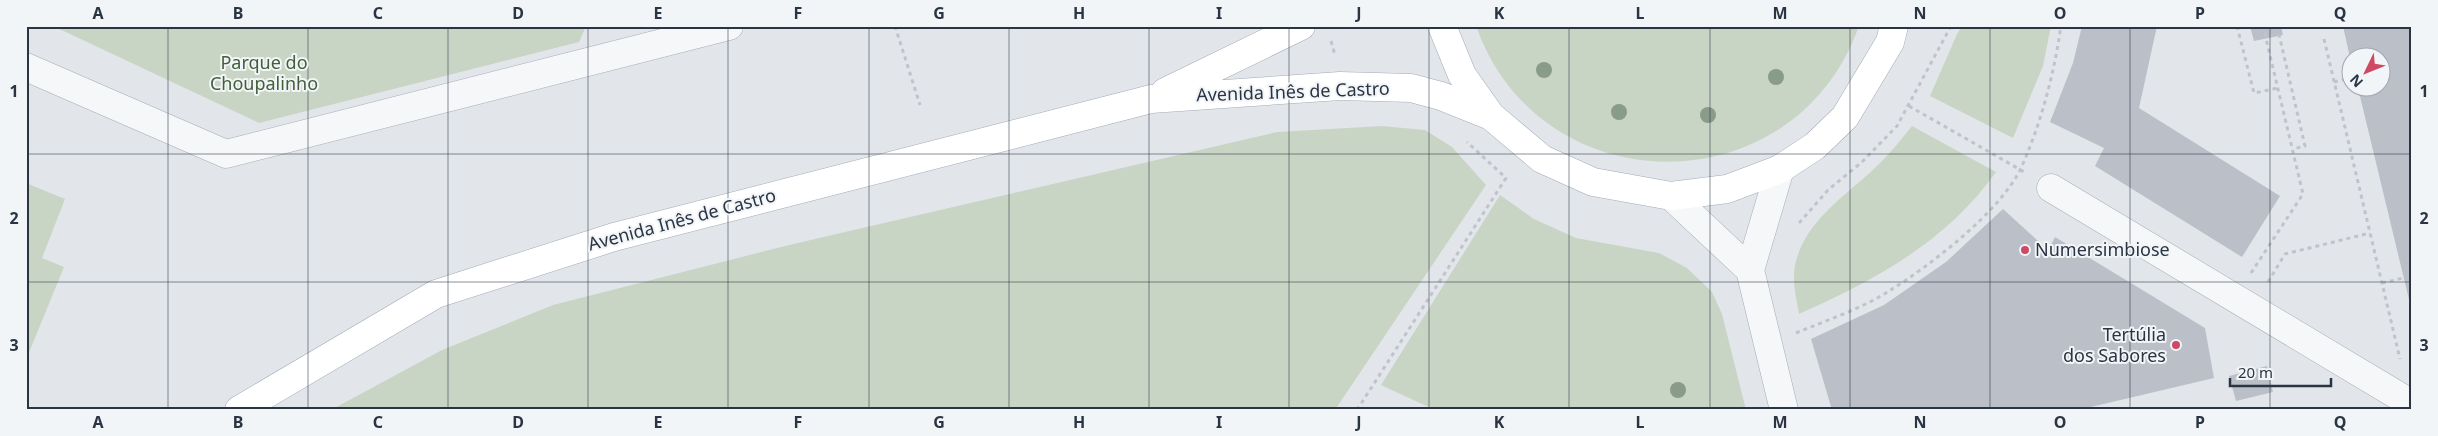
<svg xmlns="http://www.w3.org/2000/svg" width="2438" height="436" font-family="'Noto Sans',sans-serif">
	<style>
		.green { fill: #c9d5c4 }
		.building { fill: #babfc8 }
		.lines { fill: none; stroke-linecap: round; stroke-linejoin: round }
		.minor-casing { stroke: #a7adb5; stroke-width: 29 }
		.major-casing { stroke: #a2abb6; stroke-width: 29 }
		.path { stroke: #c0c4ca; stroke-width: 3; stroke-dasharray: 4 4; stroke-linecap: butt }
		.minor { stroke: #f5f7f9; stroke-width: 28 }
		.major { stroke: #fff; stroke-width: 28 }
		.tree { fill: #899c89 }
		.grid { fill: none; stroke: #2a3443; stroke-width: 1; stroke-opacity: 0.55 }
		.poi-dot { fill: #ce4963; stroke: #f2f5f8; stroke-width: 2 }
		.labels { text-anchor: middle; stroke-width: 4; stroke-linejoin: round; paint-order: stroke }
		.park-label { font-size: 18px; fill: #415f38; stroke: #f2f5f8 }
		.street-label { font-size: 18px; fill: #2a3443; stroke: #f2f5f8 }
		.poi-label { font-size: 18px; fill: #2a3443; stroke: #f2f5f8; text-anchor: start }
		.neatline { fill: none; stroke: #2a3443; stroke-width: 2 }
		.grid-label { font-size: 16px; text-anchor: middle; font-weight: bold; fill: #2a3443 }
	</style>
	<rect width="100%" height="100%" fill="#e2e6eb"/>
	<path class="green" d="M53 26H586L579 42 259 123Z
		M1476 26H1859C1795 207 1540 207 1476 26Z
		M1962 26H2051L2043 66 2013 138 1930 96 1957 34Z
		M1382 126 1425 130 1452 147 1486 185 1335 410H331L442 350 553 305 789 245 1277 132Z
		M1912 126 1996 172C1947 241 1876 280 1799 314 1796 296 1791 279 1796 261 1808 216 1852 192 1882 161 1893 150 1902 138 1912 126Z
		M26 183 65 199 42 258 64 267 26 360Z
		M1500 195 1534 219 1576 238 1659 253 1687 268 1712 292 1722 314 1746 410H1435L1381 385Z"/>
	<path class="building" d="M2082 26H2157L2139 108 2280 196 2242 257 2095 166 2104 148 2050 122 2073 63Z
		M2250 26H2281L2283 35 2254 41Z
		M2343 26H2412V312L2358 88H2380V58H2350Z
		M2003 209 2048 250 2055 237 2205 328 2214 378 2078 410H1832L1811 339 1884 305 1946 262Z
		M2267 366 2273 392 2236 401 2229 376Z"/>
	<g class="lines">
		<g class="minor-casing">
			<path id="minor" d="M26 67 226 154 729 26
				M1780 169 1750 270 1784 410
				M2051 188 2412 404
				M1671 196 1750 270"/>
		</g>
		<g class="major-casing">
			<path id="major" d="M1442 26 1462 75 1491 116 1542 159 1593 182 1671 196 1727 189 1780 169 1815 146 1845 117 1890 42 1894 26
				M1165 92 1301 26
				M239 410 436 294 614 237 1151 99 1340 86 1411 88 1441 96 1491 116"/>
		</g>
		<path class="path" d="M895 26 920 105
			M2237 26 2254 93 2278 88
			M2277 26 2305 146 2293 149
			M2324 39 2400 359
			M1331 41 1335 55
			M2334 82 2350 78
			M1909 106 2026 173
			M1799 223 1828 190 1862 162 1897 126 1951 26
			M2251 273 2303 194 2263 26
			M2268 282 2285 254 2370 233
			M2382 283 2403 278
			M1796 333C1827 320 1861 309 1889 291 1931 265 2000 212 2021 168 2041 124 2054 74 2061 26
			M1357 410 1506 178 1467 142"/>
		<use href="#minor" class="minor"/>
		<use href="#major" class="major"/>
	</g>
	<g class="tree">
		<circle cx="1544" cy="70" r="8"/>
		<circle cx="1776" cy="77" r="8"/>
		<circle cx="1619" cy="112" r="8"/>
		<circle cx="1708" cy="115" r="8"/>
		<circle cx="1678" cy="390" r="8"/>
	</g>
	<path class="grid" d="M168 26V410M308 26V410M448 26V410M588 26V410M728 26V410M869 26V410M1009 26V410M1149 26V410M1289 26V410M1429 26V410M1569 26V410M1710 26V410M1850 26V410M1990 26V410M2130 26V410M2270 26V410M26 154H2412M26 282H2412"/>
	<g class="poi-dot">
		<circle cx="2025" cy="250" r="5"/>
		<circle cx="2176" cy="345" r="5"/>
	</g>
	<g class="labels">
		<g class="park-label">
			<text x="264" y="69">Parque do<tspan x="264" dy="21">Choupalinho</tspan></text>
		</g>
		<g class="street-label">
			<text transform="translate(1293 92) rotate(-2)" y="6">Avenida Inês de Castro</text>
			<text transform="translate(682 220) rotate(-15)" y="6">Avenida Inês de Castro</text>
		</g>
		<g class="poi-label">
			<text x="2035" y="256">Numersimbiose</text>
			<text x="2166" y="341" text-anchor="end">Tertúlia<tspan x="2166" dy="21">dos Sabores</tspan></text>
		</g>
	</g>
	<rect width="2438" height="436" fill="none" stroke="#f2f5f8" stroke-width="55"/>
	<g transform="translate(2366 72) rotate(227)"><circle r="24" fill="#f2f5f8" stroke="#a2a8b0"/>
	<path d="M0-4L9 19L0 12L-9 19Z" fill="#ce4963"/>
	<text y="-8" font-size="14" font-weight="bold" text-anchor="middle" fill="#2a3443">N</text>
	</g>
	<path d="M2230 378v8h101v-8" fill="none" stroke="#2a3443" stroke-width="2.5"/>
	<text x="2238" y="378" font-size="15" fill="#2a3443" stroke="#f2f5f8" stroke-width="4" paint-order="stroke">20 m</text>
	<rect x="28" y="28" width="2382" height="380" class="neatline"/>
	<g class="grid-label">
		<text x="98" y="19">A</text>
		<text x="238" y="19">B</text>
		<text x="378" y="19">C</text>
		<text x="518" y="19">D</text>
		<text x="658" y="19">E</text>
		<text x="798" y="19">F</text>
		<text x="939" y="19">G</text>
		<text x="1079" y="19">H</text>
		<text x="1219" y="19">I</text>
		<text x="1359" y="19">J</text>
		<text x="1499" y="19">K</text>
		<text x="1640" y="19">L</text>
		<text x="1780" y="19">M</text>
		<text x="1920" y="19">N</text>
		<text x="2060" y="19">O</text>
		<text x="2200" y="19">P</text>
		<text x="2340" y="19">Q</text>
		<text x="14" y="97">1</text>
		<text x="2424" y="97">1</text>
		<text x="14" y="224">2</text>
		<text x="2424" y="224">2</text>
		<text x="14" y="351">3</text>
		<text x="2424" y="351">3</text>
		<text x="98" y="428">A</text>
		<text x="238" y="428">B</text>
		<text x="378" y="428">C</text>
		<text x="518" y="428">D</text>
		<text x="658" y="428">E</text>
		<text x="798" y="428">F</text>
		<text x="939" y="428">G</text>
		<text x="1079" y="428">H</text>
		<text x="1219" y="428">I</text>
		<text x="1359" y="428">J</text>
		<text x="1499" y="428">K</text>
		<text x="1640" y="428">L</text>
		<text x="1780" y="428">M</text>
		<text x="1920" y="428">N</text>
		<text x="2060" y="428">O</text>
		<text x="2200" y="428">P</text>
		<text x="2340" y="428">Q</text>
	</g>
</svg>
